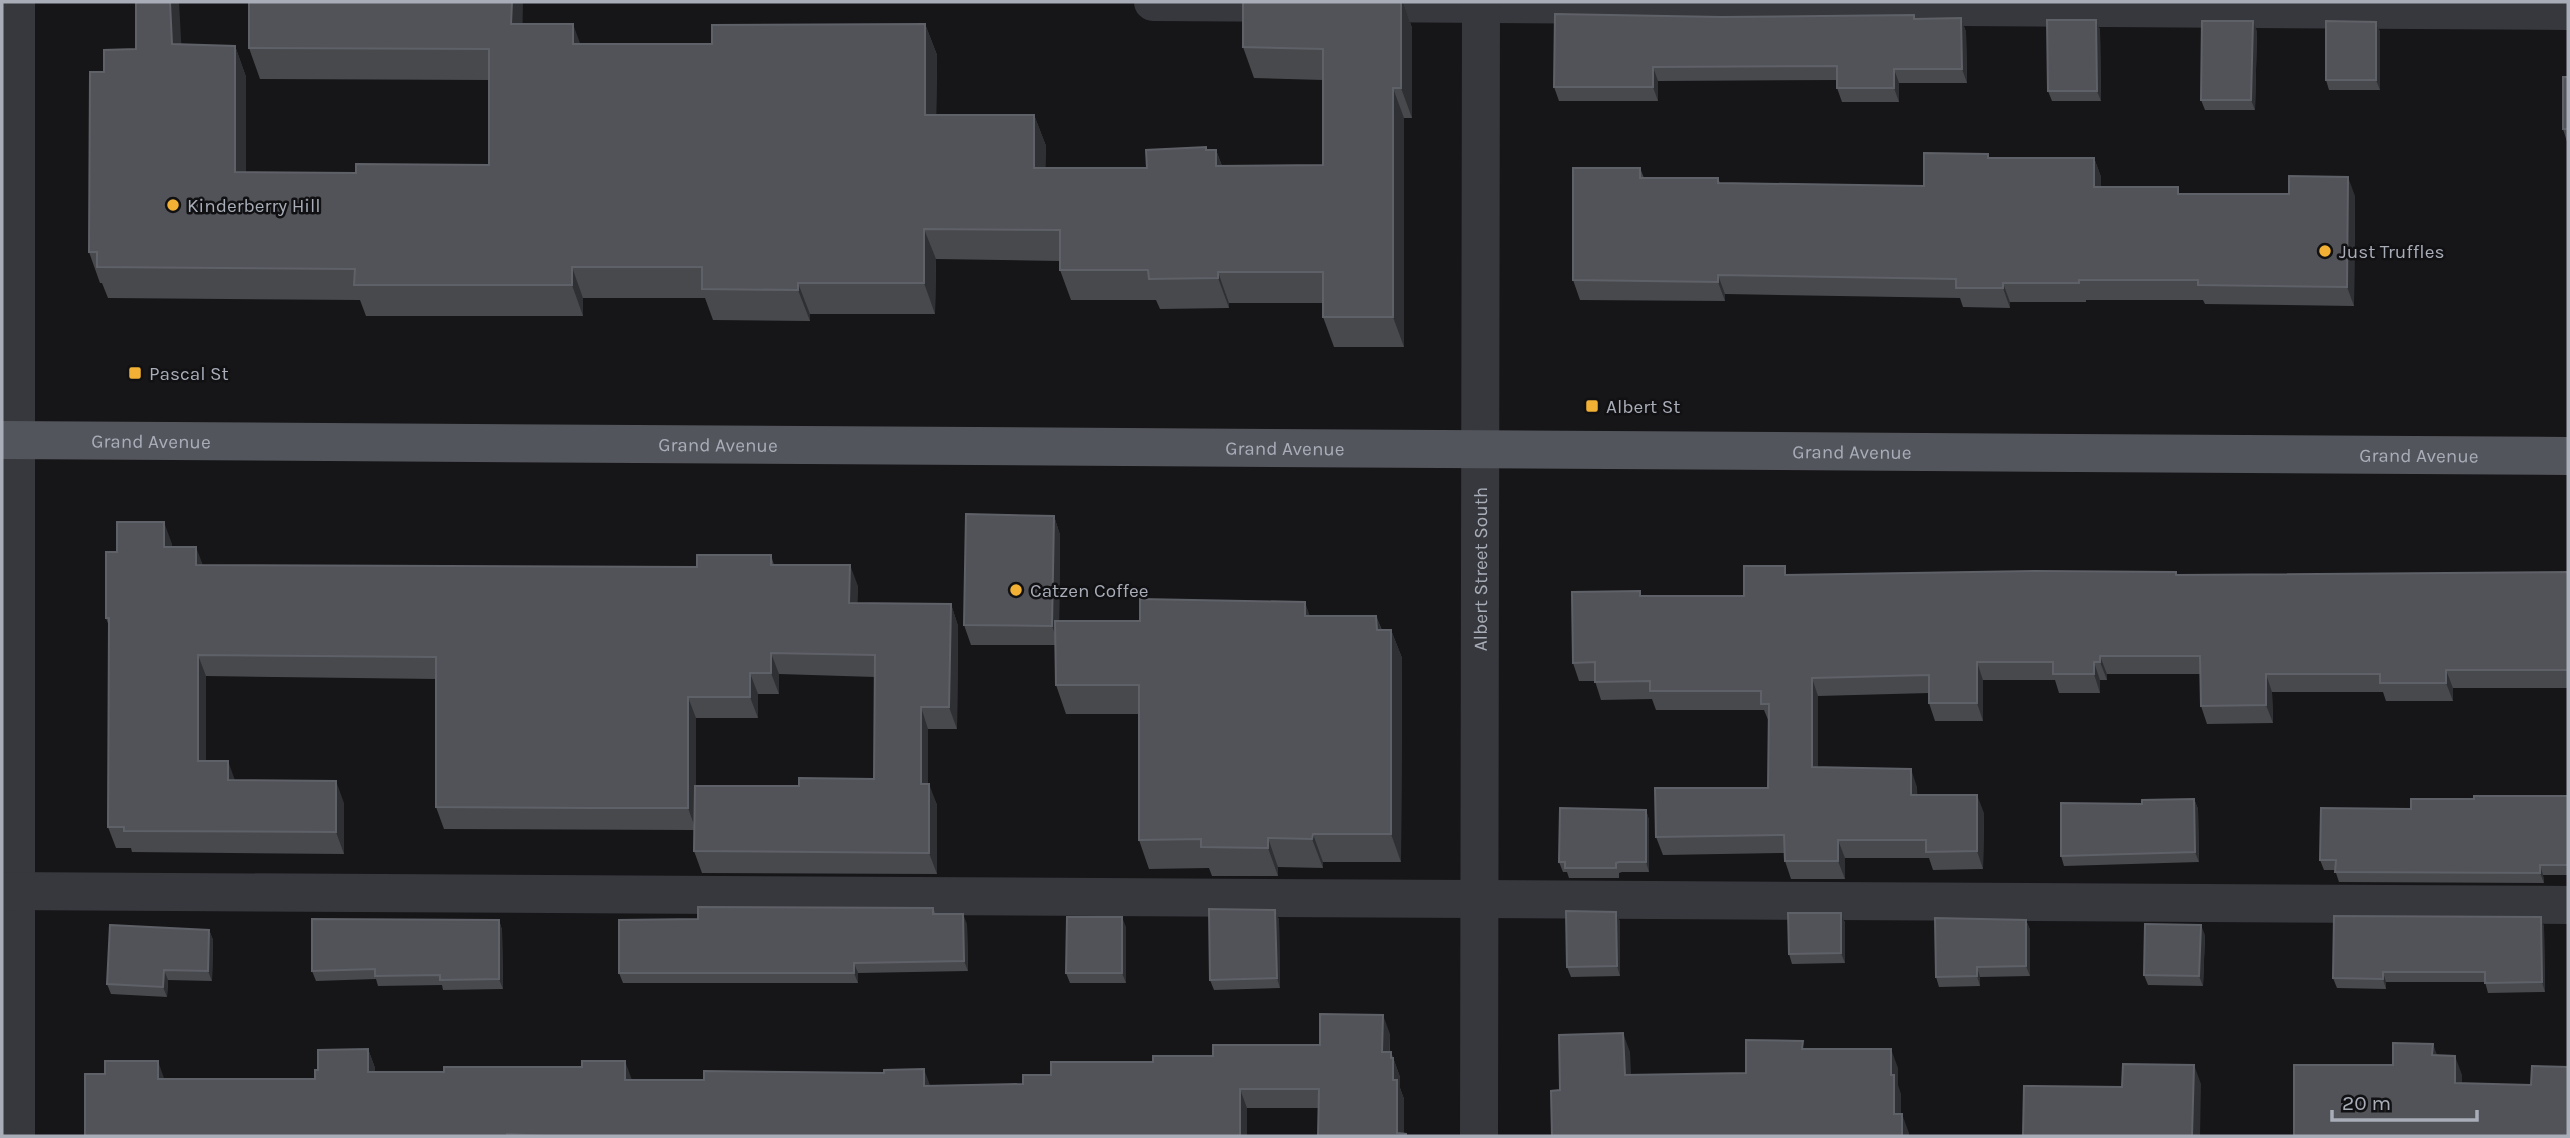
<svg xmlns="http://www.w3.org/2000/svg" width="2570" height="1138" font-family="Karla,sans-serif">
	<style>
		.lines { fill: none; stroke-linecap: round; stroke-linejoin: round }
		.minor { stroke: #37383d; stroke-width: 38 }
		.major { stroke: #53555c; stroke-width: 38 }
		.wall { fill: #47494d; fill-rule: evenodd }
		.shaded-wall { fill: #2f3033 }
		.building { fill: #525359; stroke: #5f6168; stroke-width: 2 }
		.poi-dot { fill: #f2b134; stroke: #111113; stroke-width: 2.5 }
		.labels { text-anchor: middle; stroke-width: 5; stroke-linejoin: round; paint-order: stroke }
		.poi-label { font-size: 19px; fill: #a8adb8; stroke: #111113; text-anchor: start }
		.street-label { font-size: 19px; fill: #a8adb8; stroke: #111113 }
	</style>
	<rect width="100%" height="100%" fill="#161618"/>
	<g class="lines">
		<g class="minor">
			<path d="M16 2V1136"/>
			<path d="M1153 2 1294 3"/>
			<path d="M1351 3 2568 11"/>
			<path d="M2 891 2568 905"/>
			<path id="s1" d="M1479 1136 1481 2"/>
		</g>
		<path class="major" id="s2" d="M2 440 2568 456"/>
	</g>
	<path class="wall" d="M1243 2H1403L1412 28V118H1404V347H1334L1323 317V303H1229V308L1160 309 1156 300H1071L1060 270V261L936 259 935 314H810V321L713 320 705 298H583V316H366L360 300 108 298 102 283H100L89 252 104 72 136 49 181 44 235 46 246 77V172L356 173 489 165V80L260 79 249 48 523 24 580 44H712L925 24 937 55 936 115H1034L1046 146 1045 168H1147L1206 150H1216L1222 166 1323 165V80L1254 78 1243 47Z
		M1721 17 1915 19 1961 18 1966 32 1967 83H1899V102H1842L1837 88V80L1658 81V101H1559L1554 87Z
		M2096 20 2100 30 2101 101H2052L2048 91Z
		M2376 22 2380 32V90H2329L2326 80Z
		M2257 31 2255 110H2205L2201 100Z
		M2568 77V145L2563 129Z
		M1988 154 1989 158H2094L2101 177V187L2181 194 2355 196 2354 306 2205 304 2203 300H2086V302H2010V308L1963 307 1960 298 1725 294V301L1580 300 1573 280 1640 168 1644 178H1718L1720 183 1924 186Z
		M1054 516 1060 535 1059 621H1140L1310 616H1376L1382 630H1391L1402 658 1401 862H1323V868L1278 867V876H1212L1209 868 1149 869 1139 840V714H1066L1056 685V645H971L964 625Z
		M172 544V547L203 565 697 567 771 555 774 565 858 586 857 603 951 604 958 626 957 729H928V784L937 805V874L702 873 694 851V830L444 829 436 807V679L206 676V761L235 780 344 803V854L132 852 131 848H116L108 827 109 626 106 618 117 552ZM779 674 875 677 874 779 799 786H696V718H758V694H779Z
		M2568 572V688H2453V701H2386L2383 692H2272L2273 723 2207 724 2201 706 2200 674H2107V680H2100V693H2059L2055 680H1983V721H1935L1929 703V693L1818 696V767L1917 787V795L1984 813 1983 869 1933 870 1929 858H1845V879H1791L1785 861 1784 853 1663 855 1656 837 1768 788 1769 722 1764 710H1656L1652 699 1601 700 1595 681H1579L1573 663 1642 596H1744L1789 575H2177Z
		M2568 796V875H2543L2544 883 2339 882 2335 870H2324L2320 860 2411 809 2474 799Z
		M2194 799 2198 809 2199 862 2064 866 2061 856 2142 804Z
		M1646 810 1649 820V872H1622L1619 873V878H1569L1567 872H1563L1559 862Z
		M933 908 936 914 967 924 968 971 858 973V983H623L619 973 698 919Z
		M1275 910 1279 920 1280 988 1214 990 1210 980Z
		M1616 912 1620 922V976L1571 977 1567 967Z
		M1841 913 1845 923V963L1792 964 1789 954Z
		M2541 917 2544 927 2545 992 2488 993 2485 982H2386V989L2337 988 2333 978Z
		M499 920 502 930 503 989 443 990 442 985 378 986 376 979 316 981 312 971Z
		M2026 920 2030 930V976L1980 977V986L1939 987 1936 977Z
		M1126 927V983H1070L1066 973Z
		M209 930 213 940 212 981 168 980 167 997 111 994 107 984Z
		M2205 935 2203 986 2148 985 2144 975Z
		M1390 1034V1052H1391L1400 1077V1088L1404 1099V1133L1319 1108H1247V1136H85L164 1079H315L318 1070 368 1049 375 1068V1072L632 1080 930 1086 1023 1084 1051 1075 1153 1062 1320 1045Z"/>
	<path class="shaded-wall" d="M170 2H179L183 75 172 44Z
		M512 2H523L522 54 511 24Z
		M1401 2H1403L1412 28V118L1401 88Z
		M1961 18 1966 32 1967 83 1962 69Z
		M2096 20 2100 30 2101 101 2097 91Z
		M2253 21 2257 31 2255 110 2251 100Z
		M2376 22 2380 32V90L2376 80Z
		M573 24 584 54 573 44Z
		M925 24 937 55 936 146 925 115Z
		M235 46 246 77V202L235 172Z
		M1653 67 1658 81V101L1653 87Z
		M1894 69 1899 83V102L1894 88Z
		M1393 88 1404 118V347L1393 317Z
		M1034 115 1046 146 1045 199 1034 168Z
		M1216 150 1227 180 1216 166Z
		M2094 158 2101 177V206L2094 187Z
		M2348 177 2355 196 2354 306 2347 287Z
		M924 229 936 259 935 314 924 283Z
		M572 267 583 298V316L572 285Z
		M1218 272 1229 303V308L1218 278Z
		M1718 275 1725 294V301L1718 282Z
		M798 283 810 314V321L798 290Z
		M2003 283 2010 302V308L2003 288Z
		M1054 516 1060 535 1059 645 1052 626Z
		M164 522 172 544V568L164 547Z
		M196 547 204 568 196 565Z
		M850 565 858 586 857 625 849 603Z
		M1305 602 1315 631 1305 616Z
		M951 604 958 626 957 729 949 707Z
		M1376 616 1387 645 1377 630Z
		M1391 630 1402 658 1401 862 1391 834Z
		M771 653 779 674V694L771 673Z
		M198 655 206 676V783L198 761Z
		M2100 656 2107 674V680L2100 662Z
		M1977 662 1983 680V721L1977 703Z
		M2094 662 2100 680V693L2094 674Z
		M2446 670 2453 688V701L2446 683Z
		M750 673 758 694V718L750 697Z
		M2266 674 2272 692 2273 723 2266 705Z
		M1812 678 1818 696V785L1812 767Z
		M688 697 696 718V830L688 808Z
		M921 707 928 729V805L921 784Z
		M228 761 236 783 228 780Z
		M1911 769 1917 787 1918 813 1911 795Z
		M336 781 344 803V854L336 832Z
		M929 784 937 805V874L929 853Z
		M1977 795 1984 813 1983 869 1977 851Z
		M2194 799 2198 809 2199 862 2195 852Z
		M1646 810 1649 820V872L1646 862Z
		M1313 834 1323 862V868L1312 839Z
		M1268 838 1278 867V876L1268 848Z
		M1838 840 1845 858V879L1838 861Z
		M2540 865 2543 875 2544 883 2540 873Z
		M1275 910 1279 920 1280 988 1277 978Z
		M1616 912 1620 922V976L1617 966Z
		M1841 913 1845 923V963L1841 953Z
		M963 914 967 924 968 971 964 961Z
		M1122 917 1126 927V983L1122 973Z
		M2541 917 2544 927 2545 992 2542 982Z
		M499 920 502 930 503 989 499 979Z
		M2026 920 2030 930V976L2026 966Z
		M2201 925 2205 935 2203 986 2199 976Z
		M209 930 213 940 212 981 208 971Z
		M854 963 858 973V983L854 973Z
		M1977 967 1980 977V986L1977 976Z
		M164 970 168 980 167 997 163 987Z
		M2383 972 2386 982V989L2383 979Z
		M1383 1015 1390 1034 1389 1072 1382 1052Z
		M1623 1033 1630 1052 1632 1094 1625 1075Z
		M2433 1044 2440 1063 2432 1055Z
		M368 1049 375 1068V1091L368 1072Z
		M1891 1049 1898 1068V1085L1901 1094V1133L1894 1114 1891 1075Z
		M1391 1052 1400 1077V1088L1404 1099V1136L1397 1133Z
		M2455 1056 2462 1075V1103L2455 1083Z
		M158 1061 165 1081 158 1079Z
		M625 1061 632 1080H625Z
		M2194 1065 2201 1084 2200 1136H2192Z
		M924 1069 931 1088 924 1086Z
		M1240 1089 1247 1108V1136H1240Z
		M1902 1114 1909 1133V1136H1902Z"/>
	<path class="building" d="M136 2H170L172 44 235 46V172L356 173V164L489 165V49L249 48V2H512L511 24H573V44H712V25L925 24V115H1034V168H1147L1146 150 1206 147V150H1216V166L1323 165V49L1243 47V2H1401V88H1393V317H1323V272H1218V278L1149 279 1148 270H1060V230L924 229V283H798V290L702 289V267H572V285H354L355 269 97 267V252H89L90 72H104V50L136 49Z
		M1555 14 1721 17 1914 15V19L1961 18 1962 69H1894V88H1837V66L1653 67V87H1554Z
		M2047 20H2096L2097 91H2048Z
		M2202 21H2253L2251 100H2201Z
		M2326 21 2376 22V80H2326Z
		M2563 77H2568V129H2563Z
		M1924 153 1988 154V158H2094V187H2178V194H2289V176L2348 177 2347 287 2198 285V280H2079V283H2003V288H1956V279L1718 275V282L1573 280V168H1640V178H1718V183L1924 186Z
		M966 514 1054 516 1052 626 964 625Z
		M117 522H164V547H196V565L697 567V555H771V565H850L849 603 951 604 949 707H921V784H929V853L694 851 695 786H799V778L874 779 875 655 771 653V673H750V697H688V808H591L436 807V657L198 655V761H228V780L336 781V832L124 831V827H108L109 618H106V552H117Z
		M1744 566H1785V575L2037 571 2176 572V575L2568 572V670H2446V683H2380V674H2266V705L2201 706 2200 656H2100V662H2094V674H2053V662H1977V703H1929V675L1812 678V767L1911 769V795H1977V851L1926 852V840H1838V861H1785L1784 835 1656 837 1655 788H1768L1769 704H1761V691H1650V681L1595 682V662L1573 663 1572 592 1640 591V596H1744Z
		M1140 599 1305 602V616H1376L1377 630H1391V834H1313L1312 839 1268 838V848L1201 847V839L1139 840V685H1056L1055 621H1140Z
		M2474 796H2568V865H2540V873L2335 872 2336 860H2320L2321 808 2411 809V799H2474Z
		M2194 799 2195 852 2061 856V803L2142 804V800Z
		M1560 808 1646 810V862H1619L1616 863V868H1565V862H1559Z
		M698 907 933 908V914H963L964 961 854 963V973H619V920L698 919Z
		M1209 909 1275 910 1277 978 1210 980Z
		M1566 911 1616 912 1617 966 1567 967Z
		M1788 913H1841V953L1789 954Z
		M2334 916 2541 917 2542 982 2485 983V972H2383V979L2333 978Z
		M1067 917H1122V973H1066Z
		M1935 918 2026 920V966L1977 967V976L1936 977Z
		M312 919 499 920V979L440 980V975L375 976V969L312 971Z
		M2145 924 2201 925 2199 976 2144 975Z
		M110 925 209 930 208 971 164 970 163 987 107 984Z
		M1320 1014 1383 1015 1382 1052H1391V1058H1393V1080H1397V1133L1406 1134V1136H1318L1319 1089H1240V1136H544L507 1134V1136H85V1074H105V1061H158V1079H315V1070H318V1050L368 1049V1072H444V1067H582V1061H625V1080H704V1071L884 1073V1070L924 1069V1086L1023 1084V1075H1051V1062H1153V1056H1213V1045H1320Z
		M1623 1033 1625 1075 1746 1073V1040L1803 1041 1802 1049H1891V1075H1894V1114H1902V1136H1552L1551 1091 1560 1090 1559 1035Z
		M2393 1043 2433 1044 2432 1055 2455 1056V1083L2531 1085 2532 1066 2568 1067V1136H2294V1065H2393Z
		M2123 1064 2194 1065 2192 1136H2023L2024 1086 2122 1087Z"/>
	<g class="poi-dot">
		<circle cx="173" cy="205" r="7"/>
		<circle cx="2325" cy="251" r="7"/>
		<rect x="128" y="366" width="14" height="14" rx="3.5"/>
		<rect x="1585" y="399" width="14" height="14" rx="3.5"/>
		<circle cx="1016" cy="590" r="7"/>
	</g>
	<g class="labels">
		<g class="poi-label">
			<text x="187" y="212">Kinderberry Hill</text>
			<text x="2339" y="258">Just Truffles</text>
			<text x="149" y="380">Pascal St</text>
			<text x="1606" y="413">Albert St</text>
			<text x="1030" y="597">Catzen Coffee</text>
		</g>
		<g class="street-label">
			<text dy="7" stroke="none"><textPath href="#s2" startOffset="149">Grand Avenue</textPath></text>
			<text dy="7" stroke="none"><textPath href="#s2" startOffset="716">Grand Avenue</textPath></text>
			<text dy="7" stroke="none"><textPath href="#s2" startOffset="1283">Grand Avenue</textPath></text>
			<text dy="7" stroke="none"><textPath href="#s2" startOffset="1850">Grand Avenue</textPath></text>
			<text dy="7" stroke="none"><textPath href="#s2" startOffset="2417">Grand Avenue</textPath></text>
			<text dy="7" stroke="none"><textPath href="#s1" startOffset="567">Albert Street South</textPath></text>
		</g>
	</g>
	<rect width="2570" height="1138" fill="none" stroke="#a8adb8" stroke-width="7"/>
	<path d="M2332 1110v10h145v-10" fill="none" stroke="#a8adb8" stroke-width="3.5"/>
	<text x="2342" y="1110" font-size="21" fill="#a8adb8" stroke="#111113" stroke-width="5" paint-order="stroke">20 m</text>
</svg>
